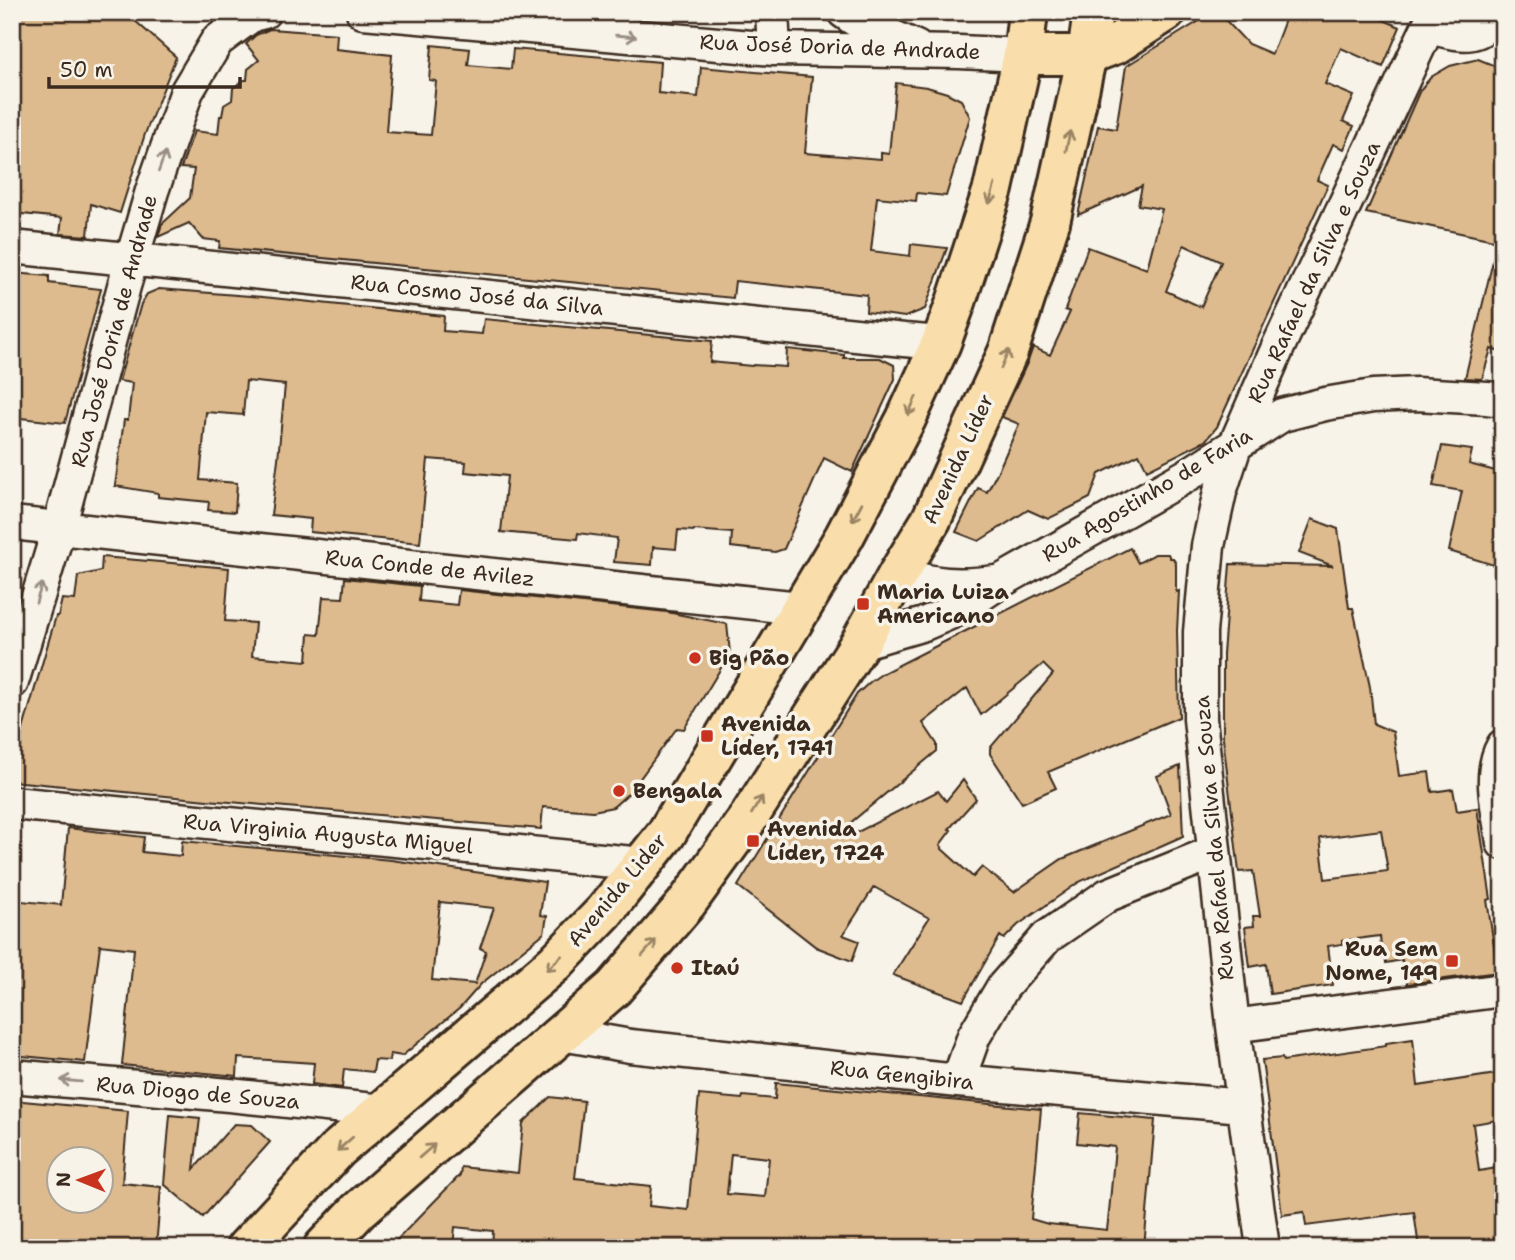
<svg xmlns="http://www.w3.org/2000/svg" width="1515" height="1260" font-family="'Shantell Sans',sans-serif">
	<style>
		.building { fill: #ddbb8f; stroke: #3b2a1e; stroke-width: 2; fill-rule: evenodd }
		.lines { fill: none; stroke-linecap: round; stroke-linejoin: round }
		.minor-casing { stroke: #3b2a1e; stroke-width: 37 }
		.major-casing { stroke: #3b2a1e; stroke-width: 44 }
		.minor { stroke: #f7f3e8; stroke-width: 32 }
		.major { stroke: #f9deab; stroke-width: 38 }
		.oneway { stroke: #998e83 }
		.oneway2 { stroke: #9a8464 }
		.poi-dot { fill: #c8321e; stroke: #f7f3e8; stroke-width: 2.5 }
		.labels { text-anchor: middle; stroke-width: 7; stroke-linejoin: round; paint-order: stroke }
		.street-label { font-size: 21px; fill: #3b2a1e; stroke: #f7f3e8 }
		.poi-label { font-size: 21px; font-weight: bold; fill: #3b2a1e; stroke: #f7f3e8; text-anchor: start }
	</style>
	<rect width="100%" height="100%" fill="#f7f3e8"/>
	<filter id="ink" filterUnits="userSpaceOnUse"><feTurbulence type="fractalNoise" baseFrequency=".0143" numOctaves="2"/><feDisplacementMap in="SourceGraphic" scale="14" xChannelSelector="R" yChannelSelector="G"/><feConvolveMatrix kernelMatrix="1 2 1 2 8 2 1 2 1" color-interpolation-filters="sRGB"/></filter>
	<g filter="url(#ink)">
		<path class="building" d="M12 12H125L176 57 145 134 120 213 91 204 88 236 60 234 62 218 12 213Z
			M1214 12H1218L1248 44 1272 54 1288 12H1365L1400 27 1383 67 1341 48 1325 84 1354 96 1343 121 1354 126 1344 149 1333 144 1317 180 1328 185 1217 427 1205 441 1147 470 1139 454 1099 474 1090 498 1048 519 1028 510 979 541 956 532 978 488 987 492 999 469 1019 424 1002 417 1028 361 1033 347 1050 355 1070 312 1065 310 1088 247 1147 269 1162 209 1138 205 1142 186 1078 215 1098 126 1116 129 1126 66ZM1184 245 1221 262 1201 307 1166 291Z
			M270 29 337 34 336 49 392 55 386 132 431 135 436 81 429 80 432 45 470 49 468 65 511 69 513 49 660 62 658 93 698 97 701 67 812 77 805 153 881 159V153L889 154 896 83 927 87 947 93 961 100 970 117 946 196 917 193 916 201 877 197 871 251 910 256 911 244 947 248 925 309 905 317 866 312 867 295 735 281 733 298 219 248 220 241 203 239 189 223 158 237 162 224 190 198 194 169 181 168 194 131 218 134 220 116H222L224 105 232 100 233 88 244 80H247L248 69 259 60 246 44 256 35Z
			M1478 59 1498 67 1497 72 1503 75V242L1366 213 1420 90 1431 77 1450 66Z
			M1495 252 1503 253V353L1491 349 1482 379 1465 378Z
			M12 273 49 276V283L101 289 65 423 12 417Z
			M159 289 263 297 444 316 443 331 482 334 484 319 712 341 710 362 752 366 753 365 786 367 787 349 844 355V358H880L894 365 895 379 852 472 824 458 784 549 775 552 731 547 732 533 694 530V531L678 530 676 549 653 547 652 565 614 562 617 538 578 533 577 539 501 532 507 476 465 472 466 462 428 459 420 543 310 532 311 519 271 515 278 459 285 385 246 381 243 415 206 412 200 480 237 483 235 512 208 510 209 502 158 497V493L115 486 124 420H128L132 383 119 381 141 304 147 294Z
			M1442 446 1472 450 1469 464 1503 473V568L1449 551 1462 491 1433 486Z
			M1312 519 1338 529 1349 608H1353L1370 687 1374 724 1393 732 1399 776 1429 772 1432 792 1453 789 1457 811 1477 808 1491 899 1487 900 1498 972 1407 984 1402 960 1386 963 1384 948H1381L1380 936 1342 941V944L1328 946 1333 985 1270 994 1266 964 1250 967 1245 927 1254 926 1253 916H1260L1253 871 1239 872 1223 738V654L1230 564 1333 566 1299 553ZM1381 830 1388 871 1325 879 1320 838Z
			M1130 548 1138 563 1155 554H1168L1170 558H1173L1176 564V592L1179 591 1177 631 1179 717 1048 772 1056 788 1022 803 990 754V748L1053 674 1043 664 981 715 967 688 923 723 937 744V751L843 829 848 837 938 791 946 801 963 780 976 799 949 829 951 830 940 845 942 847 941 848 973 877 982 867 1014 892 1062 859 1171 814 1157 776 1180 766 1183 836 1079 882 1018 925 1004 939 1000 936 963 1001 893 975 929 918 874 887 843 935 859 941 852 961 816 947 738 886 857 694 870 682 883 673 944 642Z
			M102 557 229 568 225 621 255 623 252 656 307 661 309 634 319 635 323 597 343 598 345 578 420 586 419 601 457 605 459 590 667 612 727 624 730 653 684 729 677 728 630 792 613 807 593 811 543 807 541 829 207 800 12 781V767L56 616H58L62 599 75 600 78 576 101 571Z
			M68 828 144 837 142 852 181 856 182 841 391 860 545 882 540 915 547 916 544 933 481 984 460 1008 402 1056 390 1054 389 1061 375 1060 373 1072 344 1069 342 1088 312 1084 314 1063 238 1058 237 1076 122 1065 134 949 100 945 85 1062 12 1055V1026L15 998 12 997V900L61 905ZM440 902 494 908 480 948 486 951 475 984 432 980Z
			M1413 1039 1418 1086 1503 1073V1119L1473 1124 1479 1171 1503 1167V1248H1419L1414 1212 1306 1226 1304 1212 1282 1215 1262 1060 1282 1058 1283 1061 1386 1046V1043Z
			M776 1083 1041 1109 1031 1219 1048 1224 1069 1226 1107 1230 1109 1212 1115 1147 1077 1143 1080 1113 1155 1120 1144 1248H492L493 1231 455 1227 453 1248H389L460 1175 461 1167 518 1173 523 1123 550 1097 584 1101 575 1178 651 1186 649 1206 688 1210 699 1095 742 1099 743 1096 775 1099ZM731 1154 769 1158 765 1197 727 1194Z
			M12 1100 128 1111 122 1183 161 1187 156 1248H12V1140L14 1120H12ZM60 1158H102V1200H60Z
			M170 1115 200 1118 194 1169 234 1124 252 1125 270 1142 203 1217 164 1184Z"/>
		<g class="lines">
			<g class="minor-casing">
				<path id="minor" d="M363 12 774 49 959 52 1023 55
					M772 12 774 49
					M844 12 854 19 916 47
					M1429 27C1459 34 1479 43 1497 12
					M12 247 904 340 941 343
					M12 523 800 608
					M898 574C937 585 956 587 996 582
					M860 643 924 624 961 608 1001 581 1186 476 1282 415 1325 404 1373 396 1416 394 1487 398 1503 400
					M12 682 59 528 124 286 152 191 187 91 217 41 252 15 264 12
					M1503 746C1487 774 1499 812 1503 843
					M12 803 643 864
					M1233 1026 1503 990
					M562 1034 630 1046 958 1081 1243 1106
					M12 1076 229 1095 383 1111
					M958 1081 974 1036 1003 987 1047 937 1108 895 1214 852
					M1263 1248 1233 1026 1200 719V632L1208 546 1220 492 1236 443 1279 345 1435 12"/>
			</g>
			<g class="major-casing">
				<path id="major" d="M1023 55H1087L1116 44 1166 12
					M246 1248 338 1149 555 963 605 911 666 834 844 537 906 419 941 343 956 302 993 189 1023 55 1028 12
					M323 1248 359 1210 614 988 686 904 749 817 860 643 898 574 931 520 1008 352 1050 222 1087 55 1093 12"/>
			</g>
			<use href="#minor" class="minor"/>
			<use href="#major" class="major"/>
		</g>
		<defs><path id="oneway-shaft" d="M-6 0H5M1.5-3L5.5 0L1.5 3" fill="none" stroke-width="1.6" stroke-linecap="round" stroke-linejoin="round" transform="scale(1.75)"/></defs>
		<g class="oneway">
			<use href="#oneway-shaft" transform="translate(626 36) rotate(5)"/>
			<use href="#oneway-shaft" transform="translate(162 162) rotate(-70)"/>
			<use href="#oneway-shaft" transform="translate(39 593) rotate(-73)"/>
			<use href="#oneway-shaft" transform="translate(71 1081) rotate(-175)"/>
		</g>
		<g class="oneway2">
			<use href="#oneway-shaft" transform="translate(1068 141) rotate(-78)"/>
			<use href="#oneway-shaft" transform="translate(992 194) rotate(106)"/>
			<use href="#oneway-shaft" transform="translate(1005 359) rotate(-67)"/>
			<use href="#oneway-shaft" transform="translate(912 406) rotate(114)"/>
			<use href="#oneway-shaft" transform="translate(857 512) rotate(118)"/>
			<use href="#oneway-shaft" transform="translate(757 805) rotate(-58)"/>
			<use href="#oneway-shaft" transform="translate(649 948) rotate(-49)"/>
			<use href="#oneway-shaft" transform="translate(554 963) rotate(137)"/>
			<use href="#oneway-shaft" transform="translate(345 1144) rotate(138)"/>
			<use href="#oneway-shaft" transform="translate(427 1151) rotate(-41)"/>
		</g>
	</g>
	<g class="poi-dot">
		<rect x="856" y="597" width="14" height="14" rx="3.5"/>
		<circle cx="695" cy="658" r="7"/>
		<rect x="700" y="729" width="14" height="14" rx="3.5"/>
		<circle cx="619" cy="791" r="7"/>
		<rect x="746" y="834" width="14" height="14" rx="3.5"/>
		<rect x="1445" y="954" width="14" height="14" rx="3.5"/>
		<circle cx="677" cy="968" r="7"/>
	</g>
	<g class="labels">
		<g class="street-label">
			<text transform="translate(840 47) rotate(2)" y="7">Rua José Doria de Andrade</text>
			<text transform="translate(1314 272) rotate(-65)" y="7">Rua Rafael da Silva e Souza</text>
			<text transform="translate(477 295) rotate(6)" y="7">Rua Cosmo José da Silva</text>
			<text transform="translate(114 331) rotate(-75)" y="7">Rua José Doria de Andrade</text>
			<text transform="translate(958 459) rotate(-65)" y="7">Avenida Líder</text>
			<text transform="translate(1147 495) rotate(-31)" y="7">Rua Agostinho de Faria</text>
			<text transform="translate(430 568) rotate(6)" y="7">Rua Conde de Avilez</text>
			<text transform="translate(328 834) rotate(5)" y="7">Rua Virginia Augusta Miguel</text>
			<text transform="translate(1214 838) rotate(-95)" y="7">Rua Rafael da Silva e Souza</text>
			<text transform="translate(617 890) rotate(-50)" y="7">Avenida Lider</text>
			<text transform="translate(902 1075) rotate(6)" y="7">Rua Gengibira</text>
			<text transform="translate(198 1093) rotate(5)" y="7">Rua Diogo de Souza</text>
		</g>
		<g class="poi-label">
			<text x="877" y="599">Maria Luiza<tspan x="877" dy="24">Americano</tspan></text>
			<text x="709" y="665">Big Pão</text>
			<text x="721" y="731">Avenida<tspan x="721" dy="24">Líder, 1741</tspan></text>
			<text x="633" y="798">Bengala</text>
			<text x="767" y="836">Avenida<tspan x="767" dy="24">Líder, 1724</tspan></text>
			<text x="1438" y="956" text-anchor="end">Rua Sem<tspan x="1438" dy="24">Nome, 149</tspan></text>
			<text x="691" y="975">Itaú</text>
		</g>
	</g>
	<rect width="1515" height="1260" fill="none" stroke="#f7f3e8" stroke-width="42"/>
	<rect x="21" y="21" width="1473" height="1218" fill="none" stroke="#3b2a1e" stroke-width="2.5" filter="url(#ink)"/>
	<g transform="translate(80 1180) rotate(271)"><circle r="33" fill="#f7f3e8" stroke="#aca397" stroke-width="2"/>
	<path d="M0-5L12 26L0 18L-12 26Z" fill="#c8321e"/>
	<text y="-10" font-size="19" font-weight="bold" text-anchor="middle" fill="#3b2a1e">N</text>
	</g>
	<path d="M49 77v10h191v-10" fill="none" stroke="#3b2a1e" stroke-width="3.5"/>
	<text x="60" y="77" font-size="21" fill="#3b2a1e" stroke="#f7f3e8" stroke-width="5" paint-order="stroke">50 m</text>
</svg>
